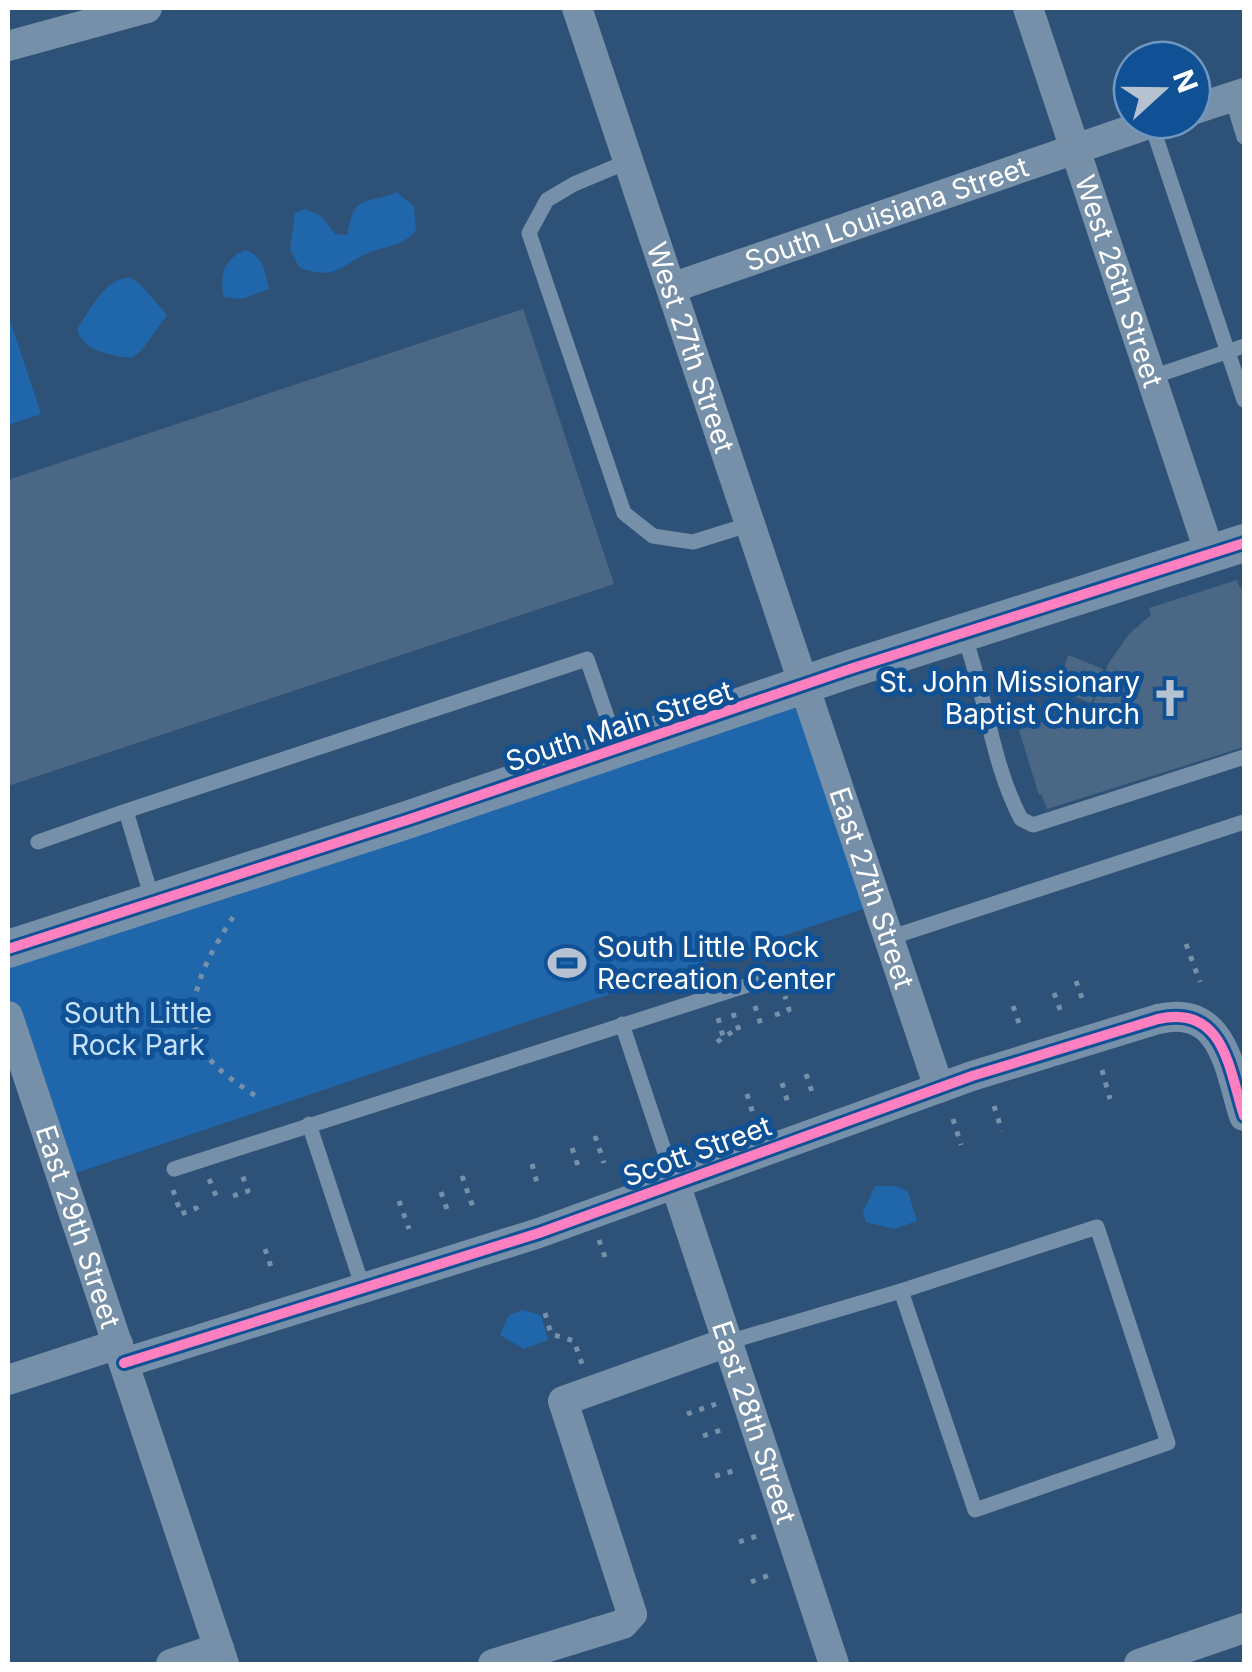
<svg xmlns="http://www.w3.org/2000/svg" width="1252" height="1672" font-family="Inter,sans-serif">
	<style>
		.green { fill: #2066ab }
		.building { fill: #4a6785 }
		.lines { fill: none; stroke-linecap: round; stroke-linejoin: round }
		.path { stroke: #7790a9; stroke-width: 5; stroke-dasharray: 5 8; stroke-linecap: butt }
		.service { stroke: #7790a9; stroke-width: 15 }
		.minor { stroke: #7790a9; stroke-width: 30 }
		.tertiary { stroke: #7790a9; stroke-width: 38 }
		.cycleway-casing { stroke: #105195; stroke-width: 16 }
		.cycleway { stroke: #ff80c0; stroke-width: 10 }
		.labels { text-anchor: middle; stroke-width: 10; stroke-linejoin: round; paint-order: stroke }
		.street-label { font-size: 28px; fill: #fff; stroke: #105195 }
		.poi-label { font-size: 28px; fill: #fff; stroke: #105195; text-anchor: end }
		.park-label { font-size: 28px; fill: #c6e2fe; stroke: #105195 }
	</style>
	<rect width="100%" height="100%" fill="#2e5277"/>
	<path class="green" d="M396 192 414 206 416 230C402 248 385 245 366 254 339 267 333 281 299 267L290 249 295 213 305 209 321 216 335 234 347 235C349 228 351 215 355 209 363 197 384 200 396 192Z
		M245 250C263 256 265 271 269 289L241 299 224 297C219 277 224 258 245 250Z
		M129 277 140 284 167 315 141 351 131 358C110 355 85 352 77 330 91 308 102 282 129 277Z
		M8 315 41 414 8 425Z
		M805 686 878 904 61 1178 8 1016V949Z
		M875 1186H896L908 1192 917 1221 894 1229 866 1222 863 1212Z
		M522 1310 541 1315 548 1340 524 1349 500 1335 509 1315Z"/>
	<path class="building" d="M523 309 614 584 8 786V480Z
		M1237 580 1240 588 1244 589V747L1047 809 1041 794 1039 795 1019 730 1093 706 1096 694 1091 703 1057 690 1068 655 1103 669 1099 679 1103 681 1108 664 1129 634 1151 615 1149 608Z"/>
	<g class="lines">
		<path class="path" d="M233 917C210 953 177 1007 203 1050 215 1070 239 1084 257 1097
			M1186 944 1200 982
			M1076 981 1084 1004
			M1054 993 1061 1012
			M755 1006 761 1025 766 1023
			M1013 1006 1020 1026
			M733 1013 740 1033
			M775 1015 789 1010 785 996
			M718 1018 724 1040
			M717 1042 738 1028
			M1102 1070 1110 1099
			M806 1074 813 1095
			M782 1083 788 1103
			M747 1094 753 1114
			M994 1106 1002 1131
			M953 1119 961 1145
			M595 1136 604 1163
			M572 1148 580 1172
			M532 1164 538 1187
			M462 1176 474 1210
			M209 1179 219 1203
			M173 1190 181 1214 196 1208 199 1212
			M441 1192 449 1215
			M233 1196 248 1191 240 1169
			M399 1201 409 1229
			M599 1240 605 1257
			M265 1249 273 1273
			M545 1313 551 1334 574 1341 582 1364
			M687 1414 716 1404
			M703 1436 724 1429
			M715 1476 737 1470
			M739 1542 760 1535
			M751 1582 772 1574"/>
		<path class="service" d="M1232 97 1244 137
			M1151 123 1244 400
			M629 161 574 184 547 200 529 233 624 513 653 536 693 542 751 524
			M1152 377 1244 346
			M963 633C986 693 991 762 1021 819L1033 825 1244 757
			M38 842 126 811
			M153 902 126 811 587 659 617 746
			M889 938 1244 822
			M622 1024 675 1183
			M309 1124 363 1288
			M174 1169 776 976
			M728 1342 901 1291 1097 1227 1168 1443 975 1510 901 1291"/>
		<g class="minor">
			<path id="s1" d="M577 8 939 1088"/>
			<path id="s2" d="M1028 8 1210 554"/>
			<path d="M8 46 147 8"/>
			<path d="M1192 110 1244 93"/>
			<path id="s3" d="M671 288 1160 120"/>
			<path id="s4" d="M8 1016 224 1664"/>
			<path id="s5" d="M675 1183 834 1664"/>
			<path d="M124 1363 539 1233 972 1076 1158 1019C1224 1004 1229 1069 1244 1116"/>
			<path d="M8 1380 118 1344"/>
			<path d="M171 1664 219 1648"/>
			<path d="M493 1664 623 1624 632 1614 563 1401 728 1342"/>
			<path d="M1139 1664 1244 1628"/>
		</g>
		<path class="tertiary" d="M8 949 410 819 850 669 1244 543"/>
		<g class="cycleway-casing">
			<path id="cycleway" d="M8 949 410 819 850 669 1244 543
				M124 1363 539 1233 972 1076 1158 1019C1224 1004 1229 1069 1244 1116"/>
		</g>
		<use href="#cycleway" class="cycleway"/>
	</g>
	<defs>
		<g id="church-bare" transform="scale(3)"><path d="M-1.2-6h2.4v3.5h3.3v2.4h-3.3V6h-2.4V-.1h-3.3v-2.4h3.3Z" fill="#b6c2cf" stroke="#105195" stroke-width="2.5" paint-order="stroke"/></g>
		<g id="stadium-bare" transform="scale(3)"><path d="M0-5a6.5 5 0 1 0 0 10a6.5 5 0 1 0 0-10ZM-3.5-1.8h7v3.6h-7Z" fill="#b6c2cf" stroke="#105195" stroke-width="2.5" paint-order="stroke"/></g>
	</defs>
	<g fill-rule="evenodd">
		<use href="#church-bare" x="1170" y="698"/>
		<use href="#stadium-bare" x="567" y="963"/>
	</g>
	<g class="labels">
		<g class="street-label">
			<text dy="10" stroke="none"><textPath href="#s3" startOffset="228">South Louisiana Street</textPath></text>
			<text dy="10" stroke="none"><textPath href="#s2" startOffset="288">West 26th Street</textPath></text>
			<text dy="10" stroke="none"><textPath href="#s1" startOffset="358">West 27th Street</textPath></text>
			<text transform="translate(619 726) rotate(-18)" y="10">South Main Street</text>
			<text dy="10" stroke="none"><textPath href="#s1" startOffset="928">East 27th Street</textPath></text>
			<text transform="translate(697 1151) rotate(-20)" y="10">Scott Street</text>
			<text dy="10" stroke="none"><textPath href="#s4" startOffset="222">East 29th Street</textPath></text>
			<text dy="10" stroke="none"><textPath href="#s5" startOffset="252">East 28th Street</textPath></text>
		</g>
		<g class="poi-label">
			<text x="1140" y="692">St. John Missionary<tspan x="1140" dy="32">Baptist Church</tspan></text>
			<text x="597" y="957" text-anchor="start">South Little Rock<tspan x="597" dy="32">Recreation Center</tspan></text>
		</g>
		<g class="park-label">
			<text x="138" y="1023">South Little<tspan x="138" dy="32">Rock Park</tspan></text>
		</g>
	</g>
	<rect width="1252" height="1672" fill="none" stroke="#ffffff" stroke-width="20"/>
	<g transform="translate(1162 90) rotate(69)"><circle r="48" fill="#105195" stroke="#7097bf" stroke-width="2.5"/>
	<path d="M0-8L18 38L0 25L-18 38Z" fill="#b6c2cf"/>
	<text y="-15" font-size="28" font-weight="bold" text-anchor="middle" fill="#ffffff">N</text>
	</g>
</svg>
